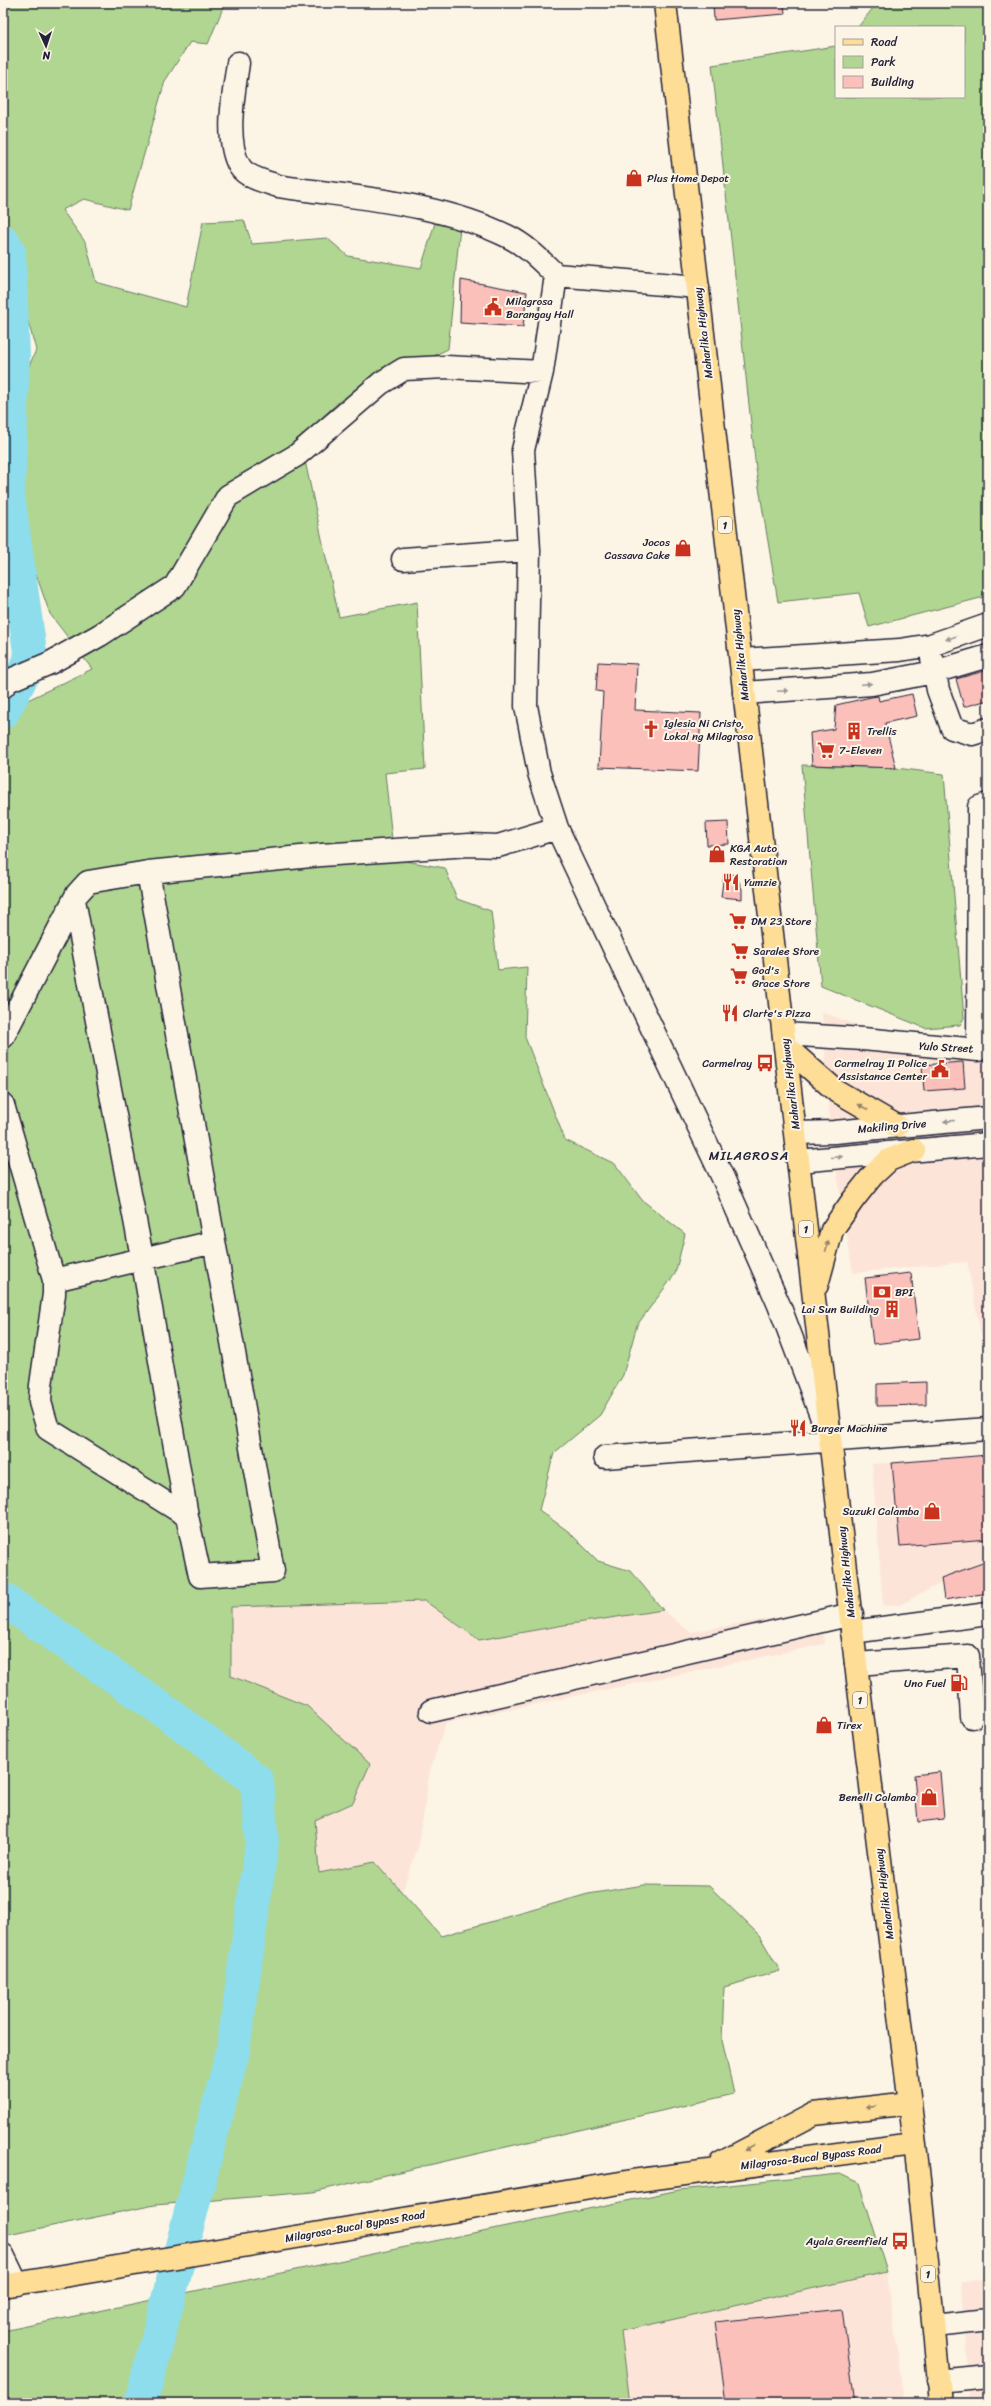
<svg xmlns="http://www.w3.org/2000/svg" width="991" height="2406" font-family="Sriracha,sans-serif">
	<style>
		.built { fill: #fce5d8 }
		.green { fill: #b1d691; stroke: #6a7c66 }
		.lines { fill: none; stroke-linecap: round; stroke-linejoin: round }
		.river { stroke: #8eddec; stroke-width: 34 }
		.building { fill: #fcc0bb; stroke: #22223b }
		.minor-casing { stroke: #22223b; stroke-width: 25 }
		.major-casing { stroke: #22223b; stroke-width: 25 }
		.highway-casing { stroke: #22223b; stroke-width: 25 }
		.minor { stroke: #fcf5e5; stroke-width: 22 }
		.major { stroke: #fedd96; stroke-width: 22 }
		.highway { stroke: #fedd96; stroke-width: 22 }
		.oneway { fill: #9a9698 }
		.oneway2 { fill: #908068 }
		.labels { text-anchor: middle; stroke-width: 4; stroke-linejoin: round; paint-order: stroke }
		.shield { fill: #fcf5e5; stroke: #63616e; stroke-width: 1 }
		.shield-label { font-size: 10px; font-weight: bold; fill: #22223b }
		.poi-label { font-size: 11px; fill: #22223b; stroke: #fcf5e5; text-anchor: start }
		.street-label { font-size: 11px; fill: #22223b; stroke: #fcf5e5 }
		.quarter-label { font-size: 13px; letter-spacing: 1px; fill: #22223b; stroke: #fcf5e5 }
	</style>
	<rect width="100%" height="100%" fill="#fcf5e5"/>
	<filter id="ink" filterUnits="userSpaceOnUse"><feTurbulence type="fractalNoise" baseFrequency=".025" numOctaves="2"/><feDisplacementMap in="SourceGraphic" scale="8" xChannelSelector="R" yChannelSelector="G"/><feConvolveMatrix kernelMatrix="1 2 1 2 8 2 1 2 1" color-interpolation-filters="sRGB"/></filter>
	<g filter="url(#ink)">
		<path class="built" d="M822 1012 917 1047 988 1046V1338L981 1336 967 1262 853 1273 831 1137Z
			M988 1455V1558L900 1605 883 1606 872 1464Z
			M425 1601 479 1640 564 1625 663 1610 690 1632 821 1610 825 1644 446 1723 430 1771 419 1845 402 1892 375 1862 319 1873 315 1820 353 1803 307 1706 231 1676 230 1607Z
			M887 2272 904 2403H630L621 2331Z
			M988 2280V2403H969L962 2281Z"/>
		<path class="green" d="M3 3H225L208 44 190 42 165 81 128 210 84 199 62 210 86 243 96 282 186 307 203 222 244 220 252 244 327 238 348 256 421 268 435 223 460 227 448 349 341 400 300 438 339 617 417 602 425 769 385 773 394 859 445 868 457 899 491 911 498 970 527 967 525 1037 565 1140 615 1164 642 1200 685 1234 675 1274 637 1325 623 1375 600 1415 554 1453 539 1510 569 1532 598 1561 631 1571 663 1610 564 1625 479 1640 425 1601 231 1607V1676L307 1706 370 1764 353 1803 315 1820 319 1873 375 1862 441 1936 588 1894 644 1885 709 1886 759 1935 780 1971 724 1987 722 2040 734 2094 313 2192 155 2205 3 2236V712L92 669 50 614 8 495 12 405 36 350 9 252 3 251Z
			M877 3H988V596L869 627 859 593 778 602 756 469 712 65 836 46V97H964V27H858Z
			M802 765 896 768 944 774 964 1018 960 1025 925 1028 821 986Z
			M840 2174 859 2183 887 2272 621 2331 630 2403H3V2331L679 2190Z"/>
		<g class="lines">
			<path class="river" d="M3 242 9 252 13 356 8 495 31 659 3 712
				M3 1599 173 1717 257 1781 262 1843 233 2051 141 2403"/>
		</g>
		<path class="building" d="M713 3H784L785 14 714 20Z
			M461 280 527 292 523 327 460 323Z
			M598 662 637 664 635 710 701 713 698 771 599 767 603 692 596 691Z
			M988 670V700L964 707 956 679Z
			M912 694 917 716 885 723 896 768 812 765 810 733 834 729 836 705 871 697 878 696 879 701Z
			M728 822 729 844 707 845 706 823Z
			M724 874 736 875 742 889V899L721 897Z
			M963 1062 965 1088 924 1091 922 1065Z
			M911 1273 919 1339 873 1344 865 1278Z
			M926 1382V1405L877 1406V1384Z
			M988 1455V1539L900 1546 892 1463Z
			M988 1561V1593L944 1600 941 1578Z
			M940 1772 944 1819 918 1822 914 1775Z
			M842 2309 855 2403H726L715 2322Z"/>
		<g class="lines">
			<g class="minor-casing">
				<path id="minor" d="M238 63C234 92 224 141 240 167 247 178 267 182 278 186 355 198 439 202 509 237 527 246 541 261 556 275
					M698 287 556 275 542 372 523 450 529 550 526 706 539 773 557 828 723 1178 779 1305 825 1426
					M403 559 529 550
					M932 658 938 690 952 728 972 734 988 729
					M741 660 900 650 931 645 988 625
					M3 687 8 681 50 663 100 635 175 586 228 496 297 455 381 383 404 369 446 367 542 372
					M744 693 872 684 934 672 988 656
					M74 900 142 1257 187 1516 200 1576 273 1571 148 872
					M784 1034 863 1039 978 1050 979 807 988 804
					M3 1037 77 894 88 882 148 872 321 855 469 845 498 846 557 828
					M3 1105 54 1280V1294L41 1385 40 1402 48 1429 187 1516
					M796 1133 834 1132 988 1118
					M798 1161 988 1144
					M54 1280 214 1242
					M605 1457 988 1429
					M852 1632 988 1614
					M856 1664 968 1656 972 1717
					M431 1711 852 1614
					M3 2255 17 2284
					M934 2326 988 2320
					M938 2381 988 2376"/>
			</g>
			<g class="major-casing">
				<path id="major" d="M721 2163 814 2114 910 2103
					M3 2286 632 2181 914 2144"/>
			</g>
			<g class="highway-casing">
				<path id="highway" d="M665 3 856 1664 918 2169 941 2403
					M786 1047 835 1090 897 1126
					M817 1285 832 1230 853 1200 872 1176 889 1160 914 1150"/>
			</g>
			<use href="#minor" class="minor"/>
			<use href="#major" class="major"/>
			<use href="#highway" class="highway"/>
		</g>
		<defs><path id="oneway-solid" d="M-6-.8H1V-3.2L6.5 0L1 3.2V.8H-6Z"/></defs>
		<g class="oneway">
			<use href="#oneway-solid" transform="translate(951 638) rotate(161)"/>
			<use href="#oneway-solid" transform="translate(866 684) rotate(-5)"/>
			<use href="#oneway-solid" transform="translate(783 691) rotate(-3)"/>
			<use href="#oneway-solid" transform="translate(949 1121) rotate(175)"/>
			<use href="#oneway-solid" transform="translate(837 1157) rotate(-5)"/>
		</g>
		<g class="oneway2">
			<use href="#oneway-solid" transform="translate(863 1107) rotate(-151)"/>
			<use href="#oneway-solid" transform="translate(827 1246) rotate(-75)"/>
			<use href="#oneway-solid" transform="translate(871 2107) rotate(173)"/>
			<use href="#oneway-solid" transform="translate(749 2148) rotate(152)"/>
		</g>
	</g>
	<defs>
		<g id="shop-bare" transform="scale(1.38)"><path d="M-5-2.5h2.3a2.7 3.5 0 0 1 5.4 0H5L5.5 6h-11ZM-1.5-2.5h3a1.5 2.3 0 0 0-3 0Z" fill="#c8321e" stroke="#fcf5e5" stroke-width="2.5" paint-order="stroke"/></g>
		<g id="civic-bare" transform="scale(1.38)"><path d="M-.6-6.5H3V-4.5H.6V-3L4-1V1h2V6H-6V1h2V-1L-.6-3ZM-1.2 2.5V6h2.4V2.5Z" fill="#c8321e" stroke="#fcf5e5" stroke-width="2.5" paint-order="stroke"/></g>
		<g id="church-bare" transform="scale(1.38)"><path d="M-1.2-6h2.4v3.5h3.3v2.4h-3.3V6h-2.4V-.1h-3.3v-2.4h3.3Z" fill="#c8321e" stroke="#fcf5e5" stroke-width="2.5" paint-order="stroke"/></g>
		<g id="building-bare" transform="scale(1.38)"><path d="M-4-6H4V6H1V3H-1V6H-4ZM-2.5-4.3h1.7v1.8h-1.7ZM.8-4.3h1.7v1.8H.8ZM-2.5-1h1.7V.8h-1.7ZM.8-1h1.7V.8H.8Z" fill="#c8321e" stroke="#fcf5e5" stroke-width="2.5" paint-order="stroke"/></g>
		<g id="supermarket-bare" transform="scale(1.38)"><path d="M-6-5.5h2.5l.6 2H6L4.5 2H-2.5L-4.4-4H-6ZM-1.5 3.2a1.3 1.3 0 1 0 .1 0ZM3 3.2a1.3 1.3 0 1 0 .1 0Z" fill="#c8321e" stroke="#fcf5e5" stroke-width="2.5" paint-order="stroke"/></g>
		<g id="restaurant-bare" transform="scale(1.38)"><path d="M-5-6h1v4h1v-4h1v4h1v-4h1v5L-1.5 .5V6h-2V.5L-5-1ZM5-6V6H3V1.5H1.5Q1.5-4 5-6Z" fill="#c8321e" stroke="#fcf5e5" stroke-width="2.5" paint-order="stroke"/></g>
		<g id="bus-bare" transform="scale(1.38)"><path d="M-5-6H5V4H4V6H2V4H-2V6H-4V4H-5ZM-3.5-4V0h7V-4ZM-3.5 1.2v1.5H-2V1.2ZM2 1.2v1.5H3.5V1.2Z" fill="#c8321e" stroke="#fcf5e5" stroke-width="2.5" paint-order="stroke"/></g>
		<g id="bank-bare" transform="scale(1.38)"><path d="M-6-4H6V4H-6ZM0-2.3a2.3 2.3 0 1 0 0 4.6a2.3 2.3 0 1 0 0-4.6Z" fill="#c8321e" stroke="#fcf5e5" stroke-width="2.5" paint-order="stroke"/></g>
		<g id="fuel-bare" transform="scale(1.38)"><path d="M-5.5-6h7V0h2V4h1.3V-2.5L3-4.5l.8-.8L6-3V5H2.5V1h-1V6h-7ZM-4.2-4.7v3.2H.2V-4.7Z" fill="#c8321e" stroke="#fcf5e5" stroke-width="2.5" paint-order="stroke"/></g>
	</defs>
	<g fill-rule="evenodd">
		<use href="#shop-bare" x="634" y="178"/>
		<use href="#civic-bare" x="493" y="307"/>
		<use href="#shop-bare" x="683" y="548"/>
		<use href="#church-bare" x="651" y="729"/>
		<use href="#building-bare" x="854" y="731"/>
		<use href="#supermarket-bare" x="826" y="750"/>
		<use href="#shop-bare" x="717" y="854"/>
		<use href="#restaurant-bare" x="731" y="882"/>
		<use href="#supermarket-bare" x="738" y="921"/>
		<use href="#supermarket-bare" x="740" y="951"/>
		<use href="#supermarket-bare" x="739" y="976"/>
		<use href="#restaurant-bare" x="730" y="1013"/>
		<use href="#bus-bare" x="765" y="1063"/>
		<use href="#civic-bare" x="940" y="1069"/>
		<use href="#bank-bare" x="882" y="1292"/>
		<use href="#building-bare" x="892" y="1309"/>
		<use href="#restaurant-bare" x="798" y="1428"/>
		<use href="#shop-bare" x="932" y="1511"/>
		<use href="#fuel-bare" x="959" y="1683"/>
		<use href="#shop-bare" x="824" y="1725"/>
		<use href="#shop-bare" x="929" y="1797"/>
		<use href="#bus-bare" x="900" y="2241"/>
	</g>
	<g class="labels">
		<g class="shield">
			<rect x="718" y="517" width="14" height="16" rx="3"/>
			<rect x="799" y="1221" width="14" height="16" rx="3"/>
			<rect x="853" y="1692" width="14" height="16" rx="3"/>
			<rect x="921" y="2266" width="14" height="16" rx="3"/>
		</g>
		<g class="shield-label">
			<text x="725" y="529">1</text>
			<text x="806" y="1233">1</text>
			<text x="860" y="1704">1</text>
			<text x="928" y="2278">1</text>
		</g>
		<g class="poi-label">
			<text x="647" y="182">Plus Home Depot</text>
			<text x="506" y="305">Milagrosa<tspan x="506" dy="13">Barangay Hall</tspan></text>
			<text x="670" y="546" text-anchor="end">Jocos<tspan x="670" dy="13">Cassava Cake</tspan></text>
			<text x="664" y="727">Iglesia Ni Cristo,<tspan x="664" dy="13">Lokal ng Milagrosa</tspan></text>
			<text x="867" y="735">Trellis</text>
			<text x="839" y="754">7-Eleven</text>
			<text x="730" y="852">KGA Auto<tspan x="730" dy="13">Restoration</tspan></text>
			<text x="744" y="886">Yumzie</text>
			<text x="751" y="925">DM 23 Store</text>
			<text x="753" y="955">Saralee Store</text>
			<text x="752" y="974">God's<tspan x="752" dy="13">Grace Store</tspan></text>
			<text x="743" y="1017">Clarte's Pizza</text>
			<text x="752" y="1067" text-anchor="end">Carmelray</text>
			<text x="927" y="1067" text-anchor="end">Carmelray II Police<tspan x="927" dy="13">Assistance Center</tspan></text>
			<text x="895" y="1296">BPI</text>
			<text x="879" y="1313" text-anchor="end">Lai Sun Building</text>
			<text x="811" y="1432">Burger Machine</text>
			<text x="919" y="1515" text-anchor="end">Suzuki Calamba</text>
			<text x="946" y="1687" text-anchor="end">Uno Fuel</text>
			<text x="837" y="1729">Tirex</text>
			<text x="916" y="1801" text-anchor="end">Benelli Calamba</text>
			<text x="887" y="2245" text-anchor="end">Ayala Greenfield</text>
		</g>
		<g class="street-label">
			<text transform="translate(703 333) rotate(-97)" y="4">Maharlika Highway</text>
			<text transform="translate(740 655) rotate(-96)" y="4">Maharlika Highway</text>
			<text transform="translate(946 1047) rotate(3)" y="4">Yulo Street</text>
			<text transform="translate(790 1084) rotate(-97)" y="4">Maharlika Highway</text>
			<text transform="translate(892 1126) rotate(-5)" y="4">Makiling Drive</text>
			<text transform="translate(846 1572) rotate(-96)" y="4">Maharlika Highway</text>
			<text transform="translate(884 1894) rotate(-97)" y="4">Maharlika Highway</text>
			<text transform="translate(811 2157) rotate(-7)" y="4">Milagrosa-Bucal Bypass Road</text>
			<text transform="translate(355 2226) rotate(-10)" y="4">Milagrosa-Bucal Bypass Road</text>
		</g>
		<g class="quarter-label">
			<text x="749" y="1160">MILAGROSA</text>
		</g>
	</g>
	<rect width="991" height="2406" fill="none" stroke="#fcf5e5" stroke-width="16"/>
	<rect x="8" y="8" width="975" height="2390" fill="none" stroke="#22223b" stroke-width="1.5" filter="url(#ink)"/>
	<rect x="835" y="26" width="130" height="72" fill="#fcf5e5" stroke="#a5a1a1"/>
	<rect x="843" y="39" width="20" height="6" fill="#fedd96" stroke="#a5a1a1"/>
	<text x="871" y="46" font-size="12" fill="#22223b">Road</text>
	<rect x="843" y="56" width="20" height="12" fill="#b1d691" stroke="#a5a1a1"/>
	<text x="871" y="66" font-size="12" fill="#22223b">Park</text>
	<rect x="843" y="76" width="20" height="12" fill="#fcc0bb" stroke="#a5a1a1"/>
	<text x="871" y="86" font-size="12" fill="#22223b">Building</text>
	<g transform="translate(46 46) rotate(177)" stroke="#fcf5e5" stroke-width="3" paint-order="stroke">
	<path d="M0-3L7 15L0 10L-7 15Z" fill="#22223b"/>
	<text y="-6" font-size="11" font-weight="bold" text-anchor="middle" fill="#22223b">N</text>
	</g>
</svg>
